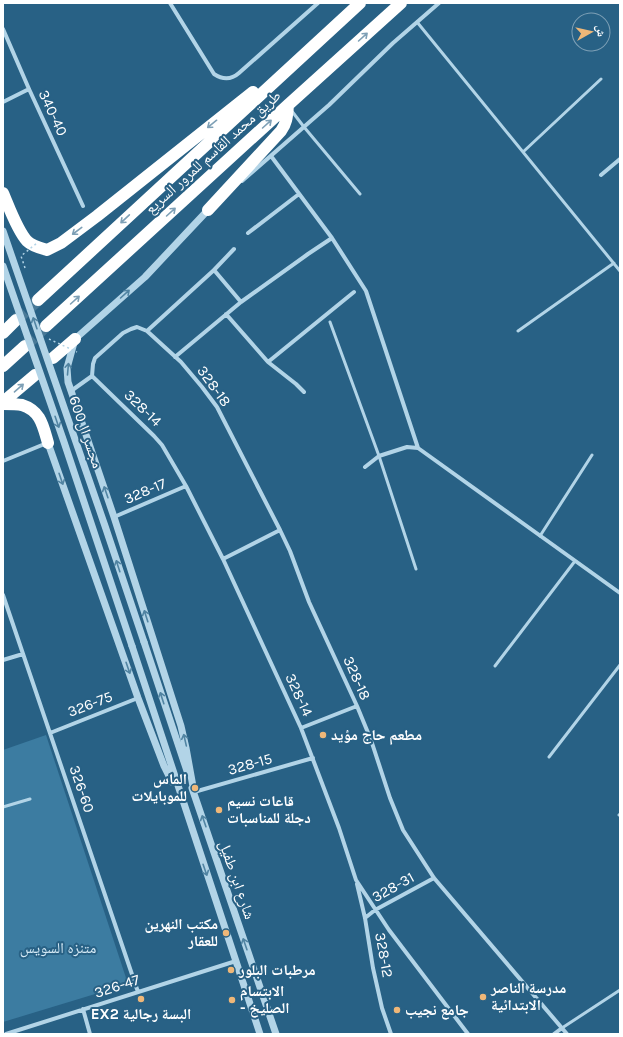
<svg xmlns="http://www.w3.org/2000/svg" width="623" height="1037" font-family="Karla,'Noto Naskh Arabic',sans-serif">
	<style>
		.green { fill: #3c7ca1 }
		.lines { fill: none; stroke-linecap: round; stroke-linejoin: round }
		.motorway-tunnel { stroke: #487997; stroke-width: 12; stroke-dasharray: 12 6; stroke-linecap: butt }
		.service { stroke: #b2d4e7; stroke-width: 3 }
		.minor { stroke: #b2d4e7; stroke-width: 4 }
		.tertiary { stroke: #b2d4e7; stroke-width: 7 }
		.motorway { stroke: #fff; stroke-width: 12 }
		.path-bridge { stroke: #b2d4e7; stroke-width: 1.5; stroke-dasharray: 2 3; stroke-linecap: butt }
		.tertiary-bridge { stroke: #b2d4e7; stroke-width: 7 }
		.oneway { stroke: #7ea0b6 }
		.oneway2 { stroke: #5184a2 }
		.poi-dot { fill: #efb778; stroke: #286185; stroke-width: 1.5 }
		.labels { text-anchor: middle; stroke-width: 4; stroke-linejoin: round; paint-order: stroke }
		.street-label { font-size: 15px; fill: #fff; stroke: #286185 }
		.poi-label { font-size: 15px; font-weight: bold; fill: #fff; stroke: #286185; text-anchor: start }
		.park-label { font-size: 15px; fill: #d5eaf6; stroke: #286185 }
	</style>
	<rect width="100%" height="100%" fill="#286185"/>
	<path class="green" d="M46 735 128 984 3 1022V750Z"/>
	<g class="lines">
		<path class="motorway-tunnel" d="M16 320 38 300
			M25 346 46 326"/>
		<path class="service" d="M417 22 620 271
			M291 110 304 127 360 194
			M523 152 601 79
			M330 322 379 456 416 569
			M518 331 614 263
			M540 536 592 455
			M495 666 575 561
			M549 757 620 665
			M3 807 30 799
			M619 815 620 814
			M562 1028 620 990"/>
		<path class="minor" d="M170 3 214 74C223 80 231 80 239 73L318 3
			M3 29 29 89 83 206
			M3 102 29 89
			M271 156 332 238 366 291 418 448
			M601 175 620 159
			M242 181 329 105 393 43 439 3
			M248 233 299 194
			M214 270 234 249
			M226 314 268 362 354 292
			M147 331 214 270 241 302
			M175 357 241 302 308 254 332 238
			M268 362 296 384 304 392
			M92 376 154 436 162 445 186 486 223 559 301 728 339 828 356 880 389 930 468 1034
			M71 391 92 376 93 364 95 358 123 333 131 329 137 327 147 331 181 362 202 387 217 407 280 530 290 551 309 602 357 706 371 740 390 798 403 830 434 878 567 1034
			M3 461 47 443
			M365 467 379 456 407 447 418 448 620 593
			M114 517 186 486
			M223 559 280 530
			M3 595 138 992
			M3 660 23 654
			M301 728 357 706
			M50 733 138 698
			M194 792 313 758
			M357 884 365 918 373 968 382 1008 391 1034
			M365 918 375 910 434 878
			M83 1009 90 1034
			M6 1034 236 961
			M554 1034 562 1028"/>
		<path class="tertiary" d="M48 443 138 698 164 766 172 782
			M144 642 187 771
			M132 646 260 1034
			M192 788 276 1034
			M194 792 186 748 181 726 114 517 68 382 67 368 75 339 145 277 208 210"/>
		<path class="motorway" d="M3 193C9 207 17 230 27 241 32 246 40 248 47 250L61 243 97 216 253 92
			M208 210 281 131C287 123 287 116 288 105
			M38 300 360 3
			M46 326 288 105 401 3
			M3 333 16 320
			M53 358 75 339
			M3 366 25 346
			M3 402 35 375
			M3 404C9 404 17 404 22 405 41 411 43 426 48 443"/>
		<path class="path-bridge" d="M25 268 21 256 37 243
			M49 339 77 352"/>
		<path class="tertiary-bridge" d="M3 231 105 526 144 642
			M3 266 64 442 132 646"/>
	</g>
	<defs><path id="oneway-shaft" d="M-6 0H5M1.5-3L5.5 0L1.5 3" fill="none" stroke-width="1.6" stroke-linecap="round" stroke-linejoin="round"/></defs>
	<g class="oneway">
		<use href="#oneway-shaft" transform="translate(363 37) rotate(-42)"/>
		<use href="#oneway-shaft" transform="translate(212 124) rotate(141)"/>
		<use href="#oneway-shaft" transform="translate(267 124) rotate(-42)"/>
		<use href="#oneway-shaft" transform="translate(171 212) rotate(-42)"/>
		<use href="#oneway-shaft" transform="translate(125 219) rotate(137)"/>
		<use href="#oneway-shaft" transform="translate(77 231) rotate(143)"/>
		<use href="#oneway-shaft" transform="translate(75 300) rotate(-42)"/>
		<use href="#oneway-shaft" transform="translate(19 388) rotate(-41)"/>
	</g>
	<g class="oneway2">
		<use href="#oneway-shaft" transform="translate(125 294) rotate(-42)"/>
		<use href="#oneway-shaft" transform="translate(35 323) rotate(-109)"/>
		<use href="#oneway-shaft" transform="translate(68 369) rotate(-85)"/>
		<use href="#oneway-shaft" transform="translate(57 422) rotate(71)"/>
		<use href="#oneway-shaft" transform="translate(61 479) rotate(71)"/>
		<use href="#oneway-shaft" transform="translate(106 492) rotate(-109)"/>
		<use href="#oneway-shaft" transform="translate(118 566) rotate(-108)"/>
		<use href="#oneway-shaft" transform="translate(146 616) rotate(-108)"/>
		<use href="#oneway-shaft" transform="translate(128 668) rotate(71)"/>
		<use href="#oneway-shaft" transform="translate(162 698) rotate(-108)"/>
		<use href="#oneway-shaft" transform="translate(185 740) rotate(-103)"/>
		<use href="#oneway-shaft" transform="translate(204 821) rotate(-109)"/>
		<use href="#oneway-shaft" transform="translate(205 870) rotate(71)"/>
		<use href="#oneway-shaft" transform="translate(245 944) rotate(-109)"/>
	</g>
	<g class="poi-dot">
		<circle cx="323" cy="735" r="4"/>
		<circle cx="195" cy="788" r="4"/>
		<circle cx="219" cy="810" r="4"/>
		<circle cx="226" cy="933" r="4"/>
		<circle cx="231" cy="970" r="4"/>
		<circle cx="483" cy="997" r="4"/>
		<circle cx="141" cy="999" r="4"/>
		<circle cx="232" cy="1000" r="4"/>
		<circle cx="397" cy="1010" r="4"/>
	</g>
	<g class="labels">
		<g class="street-label">
			<text transform="translate(53 113) rotate(65)" y="5">340-40</text>
			<text transform="translate(213 152) rotate(-42)" y="5">طريق محمد القاسم للمرور السريع</text>
			<text transform="translate(214 386) rotate(54)" y="5">328-18</text>
			<text transform="translate(143 408) rotate(44)" y="5">328-14</text>
			<text transform="translate(86 432) rotate(71)" y="5">مجسر ال600</text>
			<text transform="translate(145 491) rotate(-23)" y="5">328-17</text>
			<text transform="translate(357 678) rotate(66)" y="5">328-18</text>
			<text transform="translate(299 695) rotate(65)" y="5">328-14</text>
			<text transform="translate(90 704) rotate(-21)" y="5">326-75</text>
			<text transform="translate(250 764) rotate(-16)" y="5">328-15</text>
			<text transform="translate(82 789) rotate(71)" y="5">326-60</text>
			<text transform="translate(237 880) rotate(71)" y="5">شارع ابن طفيل</text>
			<text transform="translate(393 887) rotate(-29)" y="5">328-31</text>
			<text transform="translate(384 955) rotate(80)" y="5">328-12</text>
			<text transform="translate(117 986) rotate(-18)" y="5">326-47</text>
		</g>
		<g class="poi-label">
			<text x="331" y="740">مطعم حاج مؤيد</text>
			<text x="187" y="784" text-anchor="end">الماس<tspan x="187" dy="17">للموبايلات</tspan></text>
			<text x="227" y="806">قاعات نسيم<tspan x="227" dy="17">دجلة للمناسبات</tspan></text>
			<text x="218" y="929" text-anchor="end">مكتب النهرين<tspan x="218" dy="17">للعقار</tspan></text>
			<text x="239" y="975">مرطبات البلور</text>
			<text x="491" y="993">مدرسة الناصر<tspan x="491" dy="17">الابتدائية</tspan></text>
			<text x="240" y="996">الابتسام<tspan x="240" dy="17">- الصليخ</tspan></text>
			<text x="405" y="1015">جامع نجيب</text>
			<text x="141" y="1019" text-anchor="middle">EX2 البسة رجالية</text>
		</g>
		<g class="park-label">
			<text x="58" y="953">متنزه السويس</text>
		</g>
	</g>
	<rect width="623" height="1037" fill="none" stroke="#ffffff" stroke-width="8"/>
	<g transform="translate(591 32) rotate(82)"><circle r="19" fill="#286185" stroke="#7ea0b6"/>
	<path d="M0-3L7 15L0 10L-7 15Z" fill="#efb778"/>
	<text y="-6" font-size="11" font-weight="bold" text-anchor="middle" fill="#ffffff">ش</text>
	</g>
</svg>
